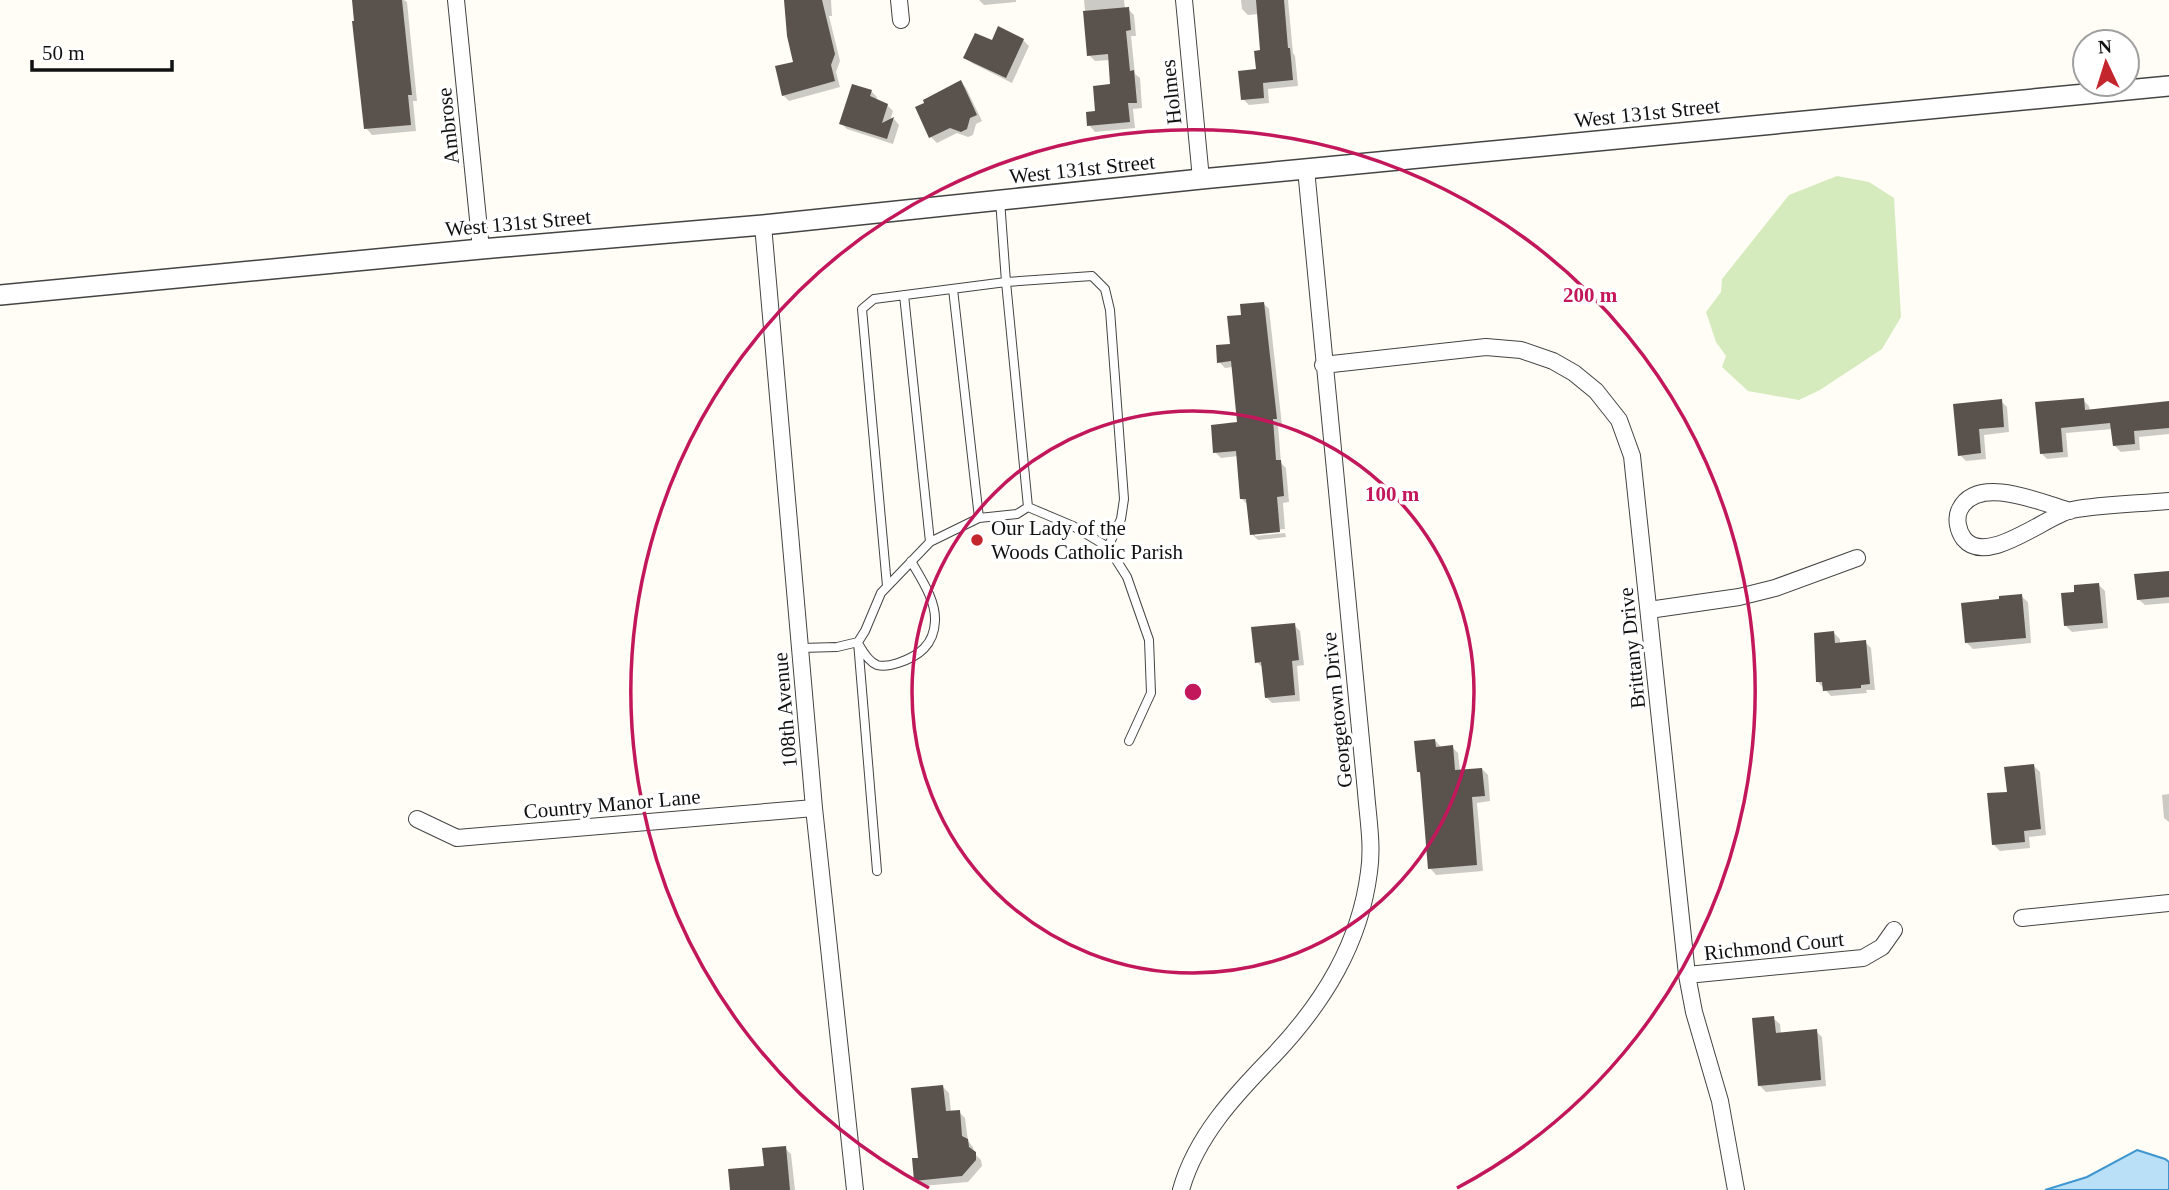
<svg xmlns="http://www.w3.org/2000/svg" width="2169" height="1190" font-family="'Times New Roman',serif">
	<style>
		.green { fill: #d5ebbd }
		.water { fill: #b9e0f7; stroke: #3f96cf; stroke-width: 2 }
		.shadow { fill: #0003 }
		.building { fill: #5a524d }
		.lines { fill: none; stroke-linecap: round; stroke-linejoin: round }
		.service-casing { stroke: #444; stroke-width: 10 }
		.minor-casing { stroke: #444; stroke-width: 18 }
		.tertiary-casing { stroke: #444; stroke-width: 22 }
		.service { stroke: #fff; stroke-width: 8 }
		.minor { stroke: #fff; stroke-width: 16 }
		.tertiary { stroke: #fff; stroke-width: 19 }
		.ring { fill: none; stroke: #c2185b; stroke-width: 3.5 }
		.poi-dot { fill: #c4262e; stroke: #fff; stroke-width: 2.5 }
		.labels { text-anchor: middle; stroke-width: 7; stroke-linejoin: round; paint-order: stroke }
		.street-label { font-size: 21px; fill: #111; stroke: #fff }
		.poi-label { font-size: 21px; fill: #111; stroke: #fff; text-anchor: start }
		.centre { fill: #c2185b; stroke: #fff; stroke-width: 3.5 }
		.ring-label { font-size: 21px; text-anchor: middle; font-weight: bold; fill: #c2185b; stroke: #fff; stroke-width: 7; stroke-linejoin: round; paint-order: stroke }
	</style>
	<rect width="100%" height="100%" fill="#fffdf5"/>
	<path class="green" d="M1837 176 1869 182 1894 198 1901 317 1882 349 1820 390 1799 400 1748 391 1722 367 1726 356 1716 342 1706 312 1721 292 1722 279 1789 195Z"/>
	<path class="water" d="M2137 1150 2165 1159 2169 1162V1190H2045L2087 1177Z"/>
	<path class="shadow" d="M357 0H404L407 2 417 101H413L416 131 372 135 366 128Z
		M786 0H831L832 16H829L840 61 836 72 840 87 789 101 783 95 796 63Z
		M979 0H1016V2L984 5Z
		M1084 0H1124L1125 9H1128L1134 15 1136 36H1131L1135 74 1140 78 1142 108 1133 109 1135 128 1095 132 1089 125 1112 85 1110 60 1095 61 1089 55Z
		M1241 0H1288L1293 53 1295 56 1298 86 1268 89 1269 103 1249 105 1243 99 1258 71 1262 52 1259 14 1248 15 1242 9Z
		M1023 40 1029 46 1012 83 972 63 966 57 992 43Z
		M961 82 966 88 982 121 976 124 973 135 968 137 957 133 937 143 931 137 927 104Z
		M871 91 877 97 876 101 887 105 893 111 890 121 894 119 899 125 893 144 847 129 841 123Z
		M1263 303 1269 309 1282 425H1278L1281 463 1286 468 1289 502 1283 503 1285 529 1255 532V536L1285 533 1286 537 1258 540 1252 534 1249 506 1242 499 1238 456 1221 458 1215 452 1239 424 1233 367 1225 368 1219 362 1231 346 1243 316Z
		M2083 400 2089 406 2090 411 2169 403V434L2139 437 2140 450 2121 452 2115 446 2113 429 2066 433 2068 457 2047 459 2041 453Z
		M2001 401 2007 407 2009 432 1984 435 1986 459 1966 461 1960 455 1955 405Z
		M2169 573V603L2145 605 2138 599Z
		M2099 585 2105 591 2108 628 2072 632 2066 626 2076 594Z
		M2021 596 2028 602 2031 643 1973 649 1967 643Z
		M1294 625 1300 631 1304 665 1297 666 1300 701 1272 703 1266 697 1264 669 1257 662Z
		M1834 633 1840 639V644L1865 642 1871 648 1875 690H1866L1867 693 1831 696 1818 682Z
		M1435 740 1441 747H1452L1458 753 1460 771 1482 769 1488 775 1490 801 1477 803 1483 871 1436 875 1430 868 1422 775 1419 772Z
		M2034 766 2040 772 2046 835 2029 837 2030 848 2000 851 1994 845 2009 793Z
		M2169 794V822L2164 818 2162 795Z
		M1773 1018 1780 1024 1781 1034 1816 1031 1822 1037 1826 1086 1766 1092 1760 1086Z
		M943 1087 949 1093 951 1112H959L965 1118 968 1141 973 1147 974 1153 981 1160 982 1166 968 1182 922 1186 916 1180 919 1159Z
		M785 1148 791 1154 795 1190H731L766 1167Z"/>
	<path class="building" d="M352 0H402L412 95H408L411 125 364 129 352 21H354Z
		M784 0H822L835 54 831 65 835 81 782 96 775 66 793 62 787 36Z
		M1256 0H1284L1288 48H1290L1293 80 1263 83 1264 98 1241 100 1238 71 1256 69 1254 51 1260 50Z
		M1129 7 1131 30 1126 31 1130 71 1134 70 1137 103H1128L1130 122 1087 126 1086 112 1095 111 1093 86 1110 84 1108 54 1087 56 1083 11Z
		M998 26 1024 39 1006 78 963 58 975 33 992 40Z
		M961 80 977 115 970 118 967 129 961 132 950 128 929 138 915 107 924 103 923 100Z
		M852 84 872 90 870 96 888 104 882 123 894 117 887 139 839 124Z
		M1264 302 1277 419H1273L1276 460H1281L1284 496 1277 497 1280 532 1250 535 1246 499H1240L1236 451 1213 453 1211 425 1237 422 1231 361 1217 363 1216 345 1230 344 1227 316 1241 315 1240 304Z
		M2084 398 2085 410 2169 401V428L2134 431 2135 444 2113 446 2110 423 2061 428 2063 452 2040 454 2035 402Z
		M2002 399 2004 427 1979 429 1981 453 1958 456 1953 404Z
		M2169 571V597L2137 600 2134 574Z
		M2099 583 2103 623 2064 626 2061 593 2074 592V585Z
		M2022 594 2026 638 1965 643 1961 603 1999 599V596Z
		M1295 623 1299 660 1292 661 1295 695 1265 698 1261 662 1255 663 1251 627Z
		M1834 631 1835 643 1866 640 1870 684 1861 685V688L1823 691 1822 682H1816L1814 633Z
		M1435 739 1436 747 1453 745 1455 770 1482 768 1485 796 1472 797 1477 865 1428 869 1420 772H1417L1414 741Z
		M2034 764 2041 829 2024 831 2025 842 1992 845 1987 793 2007 792 2004 767Z
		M1774 1016 1776 1033 1817 1029 1821 1080 1758 1086 1752 1018Z
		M943 1085 946 1111 960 1110 962 1136 968 1139 969 1147 976 1152V1160L962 1176 914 1181 912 1158H918L911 1088Z
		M786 1146 790 1190H730L728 1169 764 1166 762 1148Z"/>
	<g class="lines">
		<g class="service-casing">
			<path id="service" d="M953 289 979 518
				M904 295 930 542
				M1028 507 1073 526 1108 547 1127 577 1149 640 1151 693 1129 741
				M887 586 862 309 874 299 1006 282 1092 276 1105 289 1110 310 1124 499 1121 519 1108 547
				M858 642 877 871
				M859 645C863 652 869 662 877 665 884 667 892 665 898 663 919 656 934 645 935 621 936 600 921 579 911 561
				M800 648 837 647 858 642 865 631 881 593 930 542 979 518 1017 514 1028 507 1006 282 1000 200"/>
		</g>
		<g class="minor-casing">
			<path id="minor" d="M456 0 481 249
				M899 0 901 20
				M1184 0 1201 179
				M763 225 814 808 855 1190
				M1323 365 1486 347 1521 350 1553 361 1574 373 1596 391 1619 420 1632 456 1687 975 1694 1012 1720 1101 1736 1190
				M2070 511C2042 503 1978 474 1960 509 1955 518 1958 531 1964 539 1987 567 2047 515 2072 510 2104 504 2137 504 2169 501
				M1649 610 1739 597 1775 588 1857 558
				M417 819 457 838 814 808
				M2022 918 2169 903
				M1687 975 1863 958 1882 947 1894 930
				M1181 1190C1196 1136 1236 1094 1274 1055 1323 1003 1360 944 1369 872 1373 846 1368 818 1366 792L1306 169"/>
		</g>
		<g class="tertiary-casing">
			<path id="tertiary" d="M0 295 481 249 763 225 1201 179 2169 86"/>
		</g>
		<use href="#service" class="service"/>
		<use href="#minor" class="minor"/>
		<use href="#tertiary" class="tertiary"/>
	</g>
	<g class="ring">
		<circle cx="1193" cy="692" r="281"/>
		<path d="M929 1188A562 562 0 1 1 1457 1188"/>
	</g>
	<circle class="poi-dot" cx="977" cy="540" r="7"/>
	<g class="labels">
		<g class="street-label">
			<text transform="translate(1171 92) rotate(-96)" y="7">Holmes</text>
			<text transform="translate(1647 113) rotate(-6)" y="7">West 131st Street</text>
			<text transform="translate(448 126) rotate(-96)" y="7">Ambrose</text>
			<text transform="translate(1082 169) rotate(-6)" y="7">West 131st Street</text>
			<text transform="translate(518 223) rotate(-5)" y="7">West 131st Street</text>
			<text transform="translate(1632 648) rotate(-96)" y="7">Brittany Drive</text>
			<text transform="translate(785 710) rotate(-95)" y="7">108th Avenue</text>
			<text transform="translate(1337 710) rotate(-96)" y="7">Georgetown Drive</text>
			<text transform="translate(612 804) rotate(-5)" y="7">Country Manor Lane</text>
			<text transform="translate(1774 946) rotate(-6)" y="7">Richmond Court</text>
		</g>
		<g class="poi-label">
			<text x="991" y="535">Our Lady of the<tspan x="991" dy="24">Woods Catholic Parish</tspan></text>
		</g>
	</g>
	<circle cx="1193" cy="692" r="10" class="centre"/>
	<g class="ring-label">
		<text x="1590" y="302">200 m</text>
		<text x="1392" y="501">100 m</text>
	</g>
	<g transform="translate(2106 63) rotate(356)"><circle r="33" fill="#ffffff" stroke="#a0a0a0" stroke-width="2"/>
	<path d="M0-5L12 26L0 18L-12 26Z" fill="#c4262e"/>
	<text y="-10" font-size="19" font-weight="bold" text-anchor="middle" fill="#111111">N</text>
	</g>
	<path d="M32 60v10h140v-10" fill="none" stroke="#111111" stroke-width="3.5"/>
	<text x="42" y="60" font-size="21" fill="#111111" stroke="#ffffff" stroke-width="5" paint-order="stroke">50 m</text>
</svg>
